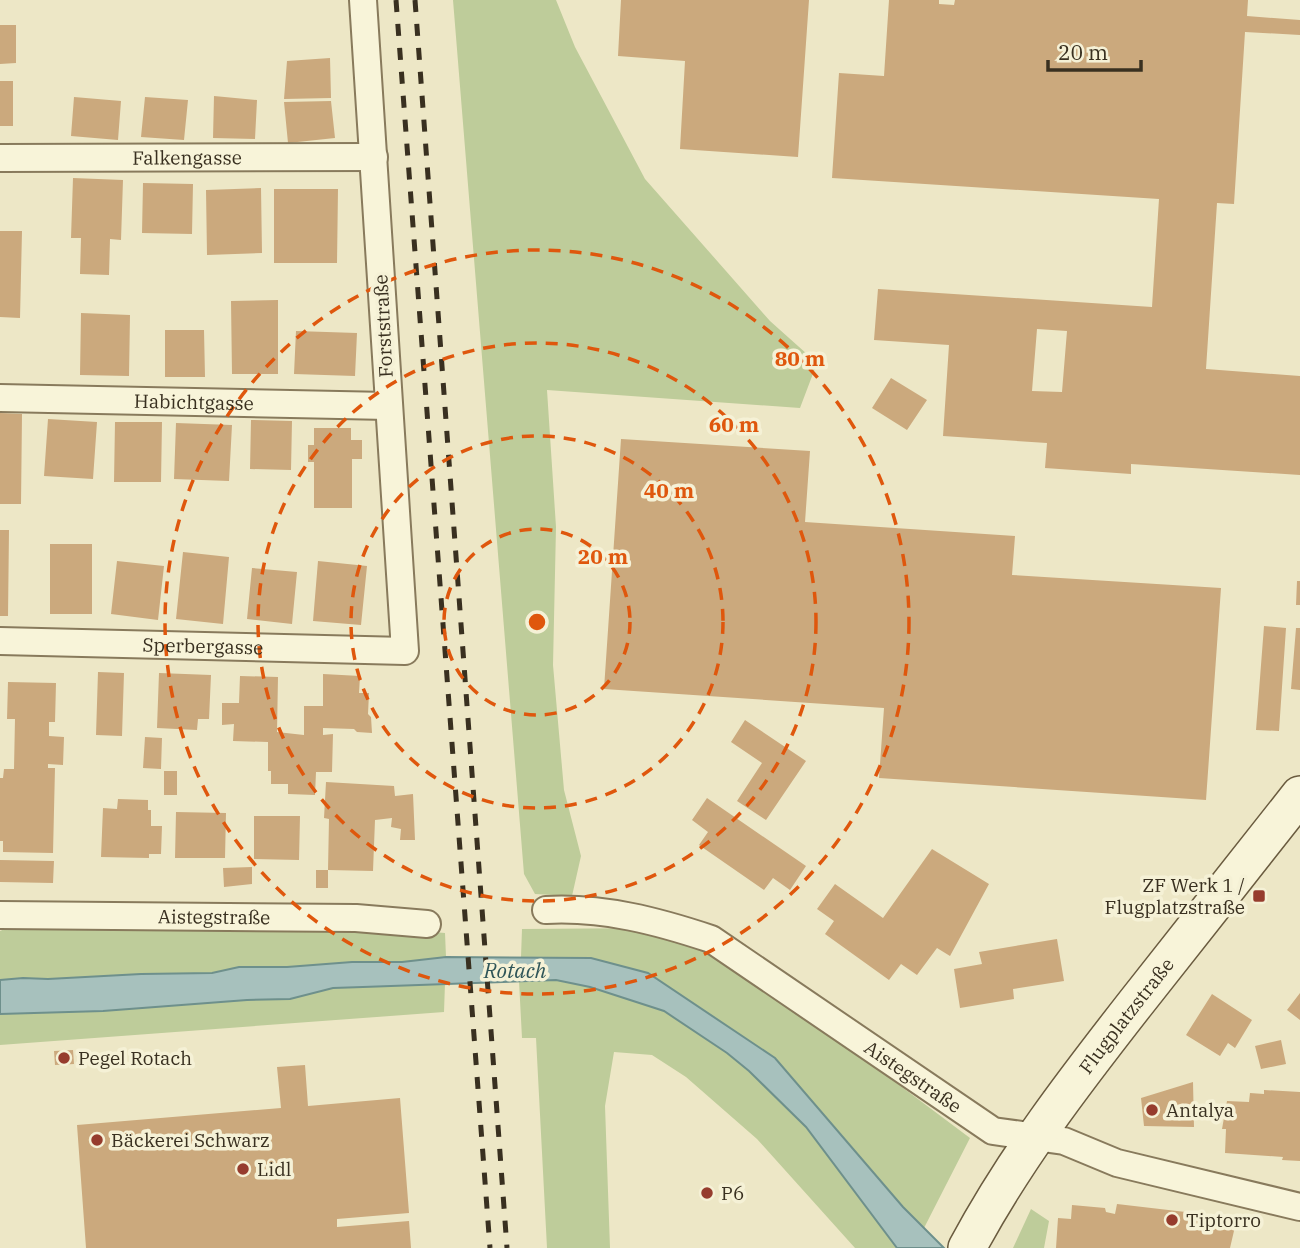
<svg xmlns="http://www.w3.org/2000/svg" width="1300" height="1248" font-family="'IBM Plex Serif',serif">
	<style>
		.green { fill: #becc9a }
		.water { fill: #a7c1bd; stroke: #6e908c; stroke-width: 2 }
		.building { fill: #cba97d; fill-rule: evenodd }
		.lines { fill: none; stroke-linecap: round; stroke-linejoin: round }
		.street-casing { stroke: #887a5c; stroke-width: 30 }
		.secondary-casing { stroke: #6a5b3f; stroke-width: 40 }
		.street { stroke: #f8f4d9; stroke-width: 26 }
		.secondary { stroke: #f8f4d9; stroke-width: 37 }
		.rail { stroke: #393020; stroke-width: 5; stroke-dasharray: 12 12; stroke-linecap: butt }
		.ring { fill: none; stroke: #df570d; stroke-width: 3.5; stroke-dasharray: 12 9 }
		.poi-dot { fill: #963c2d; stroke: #f5f1d6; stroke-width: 2.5 }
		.labels { text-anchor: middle; stroke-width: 7; stroke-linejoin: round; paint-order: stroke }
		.street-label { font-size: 19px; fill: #393020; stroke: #f5f1d6 }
		.poi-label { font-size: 19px; fill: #393020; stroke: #f5f1d6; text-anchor: start }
		.water-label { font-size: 21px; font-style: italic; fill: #2f5558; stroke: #f5f1d6 }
		.centre { fill: #df570d; stroke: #f5f1d6; stroke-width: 3.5 }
		.ring-label { font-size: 21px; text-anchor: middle; font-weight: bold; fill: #df570d; stroke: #f5f1d6; stroke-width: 7; stroke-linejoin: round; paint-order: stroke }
	</style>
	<rect width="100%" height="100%" fill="#ede7c6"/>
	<path class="green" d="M453 0H556L575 47 645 179 770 321 817 363 800 408 547 390 556 527 553 665 564 790 581 856 572 896 535 894 524 874Z
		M21 922 369 927 445 933 446 957 402 962H352L287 967H239L212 973 48 979 23 978 0 980V931Z
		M655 928 726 959 811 1019 970 1138 924 1228 903 1207 841 1134 648 973 591 958 521 957 522 929Z
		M556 980 590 987 664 1011 727 1053 749 1071 806 1127 897 1248H855L757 1139 686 1077 652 1055 614 1052 605 1106 610 1248H547L536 1038H522L519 981Z
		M445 983 444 1012 0 1045V1014L103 1011 247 1000 290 999 333 988Z
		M1031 1209 1049 1221 1044 1248H1013Z"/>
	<path class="water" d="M446 957 591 958 648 973 775 1058 903 1207 944 1248H897L806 1127 749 1071 727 1053 664 1011 590 987 556 980 363 987 333 988 290 999 247 1000 103 1011 0 1014V980L23 978 48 979 141 974 212 973 239 967H287L352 962H402Z"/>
	<path class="building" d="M621 0H809L798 157 680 149 685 61 618 56Z
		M889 0H939V4L954 5 955 0H1248L1247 16 1300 20V35L1245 32 1234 204 1217 203 1206 369 1300 376V475L1131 464V474L1045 468 1047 443 943 436 949 345 874 340 878 289 1152 307 1159 199 832 178 839 73 884 76ZM1037 329 1067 331 1062 392 1032 391Z
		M0 25H16V63L0 64Z
		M330 58 331 98 284 99 287 61Z
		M0 81H13V126H0Z
		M214 96 257 100 255 139 213 138Z
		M74 97 121 101 118 140 71 136Z
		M145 97 188 100 184 140 141 137Z
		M331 101 335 138 288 143 284 102Z
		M73 178 123 180 121 240 110 239 109 275 80 274 81 238H71Z
		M143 183 193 184 192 234 142 233Z
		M261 188 262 253 207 255 206 190Z
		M274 189H338L337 263H274Z
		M0 231H22L20 318 0 317Z
		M278 300V374H232L231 301Z
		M81 313 130 315 129 376 80 375Z
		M165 330H204L205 377H165Z
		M296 331 357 333 355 376 294 374Z
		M891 378 927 400 907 430 872 408Z
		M0 413 22 414 21 504H0Z
		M48 419 97 422 93 479 44 476Z
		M251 420 292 421 291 470 250 469Z
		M115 422H162L161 482H114Z
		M176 423 232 425 229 481 174 479Z
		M314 428H351V440H362V459H352V508H314V462H308V445H314Z
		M621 439 810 451 805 522 1015 536 1012 575 1221 588 1206 800 879 778 884 708 604 689Z
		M0 530H9L8 616H0Z
		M50 544H92V614H50Z
		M183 552 229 557 223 624 176 619Z
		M117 561 164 566 158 620 111 614Z
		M318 561 367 566 361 625 313 621Z
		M252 568 297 572 292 624 247 619Z
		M1297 581H1300V605H1296Z
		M1264 626 1286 628 1279 731 1256 730Z
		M1296 628H1300V690L1291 689Z
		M98 672 124 673 122 736 96 735Z
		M159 673 211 675 209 719H198L197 730 157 728Z
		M323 674 360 676 359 693H369L368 714 371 717 372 733 357 732 354 729 323 728V735L333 734 332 772H316L315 795 288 794V784H271V771H268V742L233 741 234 724 222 725V703H239L240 676 278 677 277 732 304 735V706H323Z
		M8 682 56 683 55 722H49V736L64 737 63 765 48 764V768H55L53 853 3 852V841H0V778H3L4 769H14L15 719H7Z
		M745 720 806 761 766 820 737 801 762 763 731 742Z
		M145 737 162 738 161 769 143 768Z
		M164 771H177V795H164Z
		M326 782 394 786 395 796 413 794 415 840H400L401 829 391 827 392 818 375 820 373 871 328 870 329 819 324 818Z
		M707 798 806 866 790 890 773 878 764 890 699 845 708 832 692 820Z
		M118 799 148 800V810H151V826H162L161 854H149V858L101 857 103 808 117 809Z
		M176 812 226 813 225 858H175Z
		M254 816H300L299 860 254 859Z
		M932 849 989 884 950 956 937 948 917 975 901 964 889 980 825 934 834 921 817 909 835 884 883 918Z
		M0 860 54 861 53 883 0 882Z
		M252 867V884L224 887 223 868Z
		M316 870H328V888H316Z
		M1057 939 1064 981 1013 989 1014 999 960 1008 954 969 982 964 979 952Z
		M1300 993V1020L1287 1010Z
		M1212 994 1252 1020 1235 1048 1228 1043 1220 1056 1186 1035Z
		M1281 1040 1286 1064 1261 1069 1255 1046Z
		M73 1050 74 1064 55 1065 54 1051Z
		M305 1065 308 1106 400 1098 409 1213 337 1219V1227L409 1221 411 1248H86L77 1125 281 1108 277 1067Z
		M1193 1082 1194 1127 1144 1126 1141 1098Z
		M1264 1090 1300 1092V1161L1282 1160 1283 1157 1225 1153 1226 1129H1222L1227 1101 1249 1102 1250 1093 1264 1094Z
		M1117 1204 1237 1218 1230 1248H1056L1058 1218 1071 1219 1072 1205 1105 1208 1106 1212 1115 1214Z"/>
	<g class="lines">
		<g class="street-casing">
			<g id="street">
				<path id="s1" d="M0 158 374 157"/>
				<path id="s2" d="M0 398 388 406"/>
				<path id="s3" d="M0 641 405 651 363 0"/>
				<path id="s4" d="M546 910C604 907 657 921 711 939L993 1131 1064 1141 1117 1163 1300 1207"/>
				<path id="s5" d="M0 915 356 918 427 924"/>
			</g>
		</g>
		<g class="secondary-casing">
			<g id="secondary">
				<path id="s6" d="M967 1248C1014 1160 1074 1082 1135 1004 1190 934 1245 865 1300 795"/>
			</g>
		</g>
		<use href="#street" class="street"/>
		<use href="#secondary" class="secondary"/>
		<path class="rail" d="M396 0 490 1248
			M415 0 507 1248"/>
	</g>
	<g class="ring">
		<circle cx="537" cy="622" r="93"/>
		<circle cx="537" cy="622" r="186"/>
		<circle cx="537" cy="622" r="279"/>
		<circle cx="537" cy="622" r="372"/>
	</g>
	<g class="poi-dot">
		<rect x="1252" y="889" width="14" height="14" rx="3.5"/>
		<circle cx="64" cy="1058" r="7"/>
		<circle cx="1152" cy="1110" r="7"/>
		<circle cx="97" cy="1140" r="7"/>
		<circle cx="243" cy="1169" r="7"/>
		<circle cx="707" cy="1193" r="7"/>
		<circle cx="1172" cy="1220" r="7"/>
	</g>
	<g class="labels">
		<g class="street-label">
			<text dy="7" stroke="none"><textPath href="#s1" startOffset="187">Falkengasse</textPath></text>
			<text transform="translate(383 326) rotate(-93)" y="7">Forststraße</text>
			<text dy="7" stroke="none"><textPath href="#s2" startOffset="194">Habichtgasse</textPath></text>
			<text dy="7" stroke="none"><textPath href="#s3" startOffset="203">Sperbergasse</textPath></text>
			<text dy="7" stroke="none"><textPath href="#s5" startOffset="214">Aistegstraße</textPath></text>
			<text dy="7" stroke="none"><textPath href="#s6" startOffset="282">Flugplatzstraße</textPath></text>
			<text dy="7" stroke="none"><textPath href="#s4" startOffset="413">Aistegstraße</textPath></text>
		</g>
		<g class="poi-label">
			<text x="1245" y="892" text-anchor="end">ZF Werk 1 /<tspan x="1245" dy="22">Flugplatzstraße</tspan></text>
			<text x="78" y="1065">Pegel Rotach</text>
			<text x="1166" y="1117">Antalya</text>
			<text x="111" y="1147">Bäckerei Schwarz</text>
			<text x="257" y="1176">Lidl</text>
			<text x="721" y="1200">P6</text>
			<text x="1186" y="1227">Tiptorro</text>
		</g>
		<g class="water-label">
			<text x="515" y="978">Rotach</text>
		</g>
	</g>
	<circle cx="537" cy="622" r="10" class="centre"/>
	<g class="ring-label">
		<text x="800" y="366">80 m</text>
		<text x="734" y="432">60 m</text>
		<text x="669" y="498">40 m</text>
		<text x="603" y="564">20 m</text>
	</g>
	<path d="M1048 60v10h93v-10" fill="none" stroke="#393020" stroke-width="3.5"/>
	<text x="1058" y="60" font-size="21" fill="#393020" stroke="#f5f1d6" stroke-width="5" paint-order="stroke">20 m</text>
</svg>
